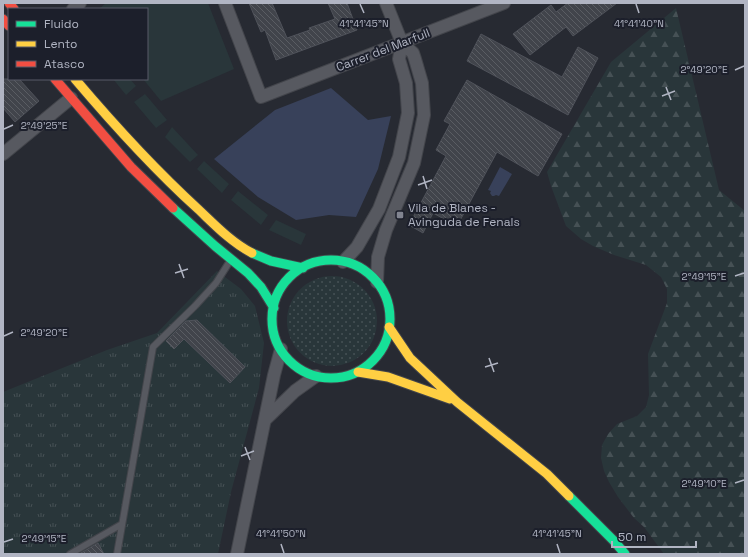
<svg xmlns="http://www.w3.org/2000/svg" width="748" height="557" font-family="'Space Grotesk',sans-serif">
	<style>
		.grass { fill: #29363a }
		.forest { fill: url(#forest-firs) }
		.park { fill: url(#park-tufts) }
		.garden { fill: url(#garden-dots) }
		.water { fill: #38415a }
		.building { fill: url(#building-back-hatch); stroke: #4f525a }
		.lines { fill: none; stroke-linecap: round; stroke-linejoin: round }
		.lane-casing { stroke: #43454b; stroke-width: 8 }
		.street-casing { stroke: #43454b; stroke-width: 14 }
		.fast-casing { stroke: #43454b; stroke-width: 11 }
		.slow-casing { stroke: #43454b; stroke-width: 11 }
		.jam-casing { stroke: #43454b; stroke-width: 11 }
		.lane { stroke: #575960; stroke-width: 6 }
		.street { stroke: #575960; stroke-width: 12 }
		.fast { stroke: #16e098; stroke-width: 9 }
		.slow { stroke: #ffcf43; stroke-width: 9 }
		.jam { stroke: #f24e42; stroke-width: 9 }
		.ticks { fill: none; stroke: #b1b5c3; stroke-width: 1.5 }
		.poi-dot { fill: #818490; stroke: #1c1f2b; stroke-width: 1.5 }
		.labels { text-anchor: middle; stroke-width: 4; stroke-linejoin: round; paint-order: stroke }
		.street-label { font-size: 12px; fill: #b1b5c3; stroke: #1c1f2b }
		.poi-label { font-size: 12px; fill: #b1b5c3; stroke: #1c1f2b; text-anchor: start }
		.ticks-label { font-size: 10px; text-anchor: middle; fill: #b1b5c3; stroke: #1c1f2b; stroke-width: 4; stroke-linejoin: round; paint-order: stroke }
	</style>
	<defs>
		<pattern id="forest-firs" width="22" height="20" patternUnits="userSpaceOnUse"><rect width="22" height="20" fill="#29363a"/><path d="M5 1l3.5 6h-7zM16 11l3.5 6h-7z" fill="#465155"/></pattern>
		<pattern id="park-tufts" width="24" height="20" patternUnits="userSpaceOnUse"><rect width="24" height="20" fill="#29363a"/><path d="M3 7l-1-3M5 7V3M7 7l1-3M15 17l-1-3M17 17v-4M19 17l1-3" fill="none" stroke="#465155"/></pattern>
		<pattern id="garden-dots" width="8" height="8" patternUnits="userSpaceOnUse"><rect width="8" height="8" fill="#29363a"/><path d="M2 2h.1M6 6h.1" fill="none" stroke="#465155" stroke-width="1.8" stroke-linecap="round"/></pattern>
		<pattern id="building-back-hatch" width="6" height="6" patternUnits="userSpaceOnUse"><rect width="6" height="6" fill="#41444b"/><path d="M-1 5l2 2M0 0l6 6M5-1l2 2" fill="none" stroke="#5a5d63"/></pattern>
	</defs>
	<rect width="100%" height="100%" fill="#272a32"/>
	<path class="grass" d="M106 3H208L234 69 161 101 143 79H147V9H99Z
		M113 79H130L136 86 126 95Z
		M145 94 167 120 156 128 134 102Z
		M172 127 198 155 190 162 165 137Z
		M204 161 229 184 222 193 197 169Z
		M238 191 268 215 261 225 231 200Z
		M276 220 306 234 301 245 269 230Z"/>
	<path class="forest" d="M676 8 719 190 745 211V554H664L644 527 634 518 618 497 609 482 604 471 601 458 602 445 608 434 617 424 637 416 646 407 649 395 648 354 667 303V289L661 277 646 265 614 255 593 246 581 239 566 226 551 186 547 172 611 62Z"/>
	<path class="park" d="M217 271 241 289 255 306 264 343 259 388 231 492 218 554H3V392L107 350 157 333Z"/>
	<path class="garden" d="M287 321a45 45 0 1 1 90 0a45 45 0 1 1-90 0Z"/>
	<path class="water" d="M331 88 368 120 391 116 378 169 356 217 329 215 296 220 258 197 214 159 275 110Z
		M500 167 512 174 499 196 496 195 494 196H492L490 193 491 191 488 190Z"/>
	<path class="building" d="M249 3H272L287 38 310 30 309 28 335 19 328 3H347L357 30 276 60 265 30 261 32Z
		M568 3H617L573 36 566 27 530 55 513 34 551 5 556 12Z
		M481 34 562 77 578 47 598 58 568 115 467 61Z
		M3 79H19L39 101 15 122 3 108Z
		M467 80 562 134 538 176 497 152 457 226 433 213 423 233 409 225 446 156 436 150 450 124 444 121Z
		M197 320 245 367 230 383 184 339 174 349 166 341 186 321Z
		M98 543 104 554H79Z"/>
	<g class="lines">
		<g class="lane-casing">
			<path id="lane" d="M70 554 122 524
				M117 554 153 347 195 306 216 283 230 261"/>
		</g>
		<g class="street-casing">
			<path id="street" d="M225 3 261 97 504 3
				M73 9 80 3
				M3 154 71 98
				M343 262 357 247 379 209 399 157 408 113 406 83 399 59 402 43
				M377 282 378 257 386 230 414 163 424 115 422 83 415 59 413 53 402 43 386 3
				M266 419 295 391 316 376
				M237 554 274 375 281 349"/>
		</g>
		<g class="fast-casing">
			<path id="fast" d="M173 208 215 246 248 273 261 287 274 308
				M252 253 271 261 303 268
				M272 319a59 59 0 1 1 118 0a59 59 0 1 1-118 0Z
				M569 496 615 542 625 554"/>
		</g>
		<g class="slow-casing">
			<path id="slow" d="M75 79C114 125 154 169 198 209 215 225 231 242 252 253
				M389 327 410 358 457 402 547 474 569 496
				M358 372 388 377 450 399"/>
		</g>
		<g class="jam-casing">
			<path id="jam" d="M9 3 14 9
				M3 19 9 26
				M55 79 131 167 173 208"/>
		</g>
		<use href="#lane" class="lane"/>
		<use href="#street" class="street"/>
		<use href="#fast" class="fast"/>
		<use href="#slow" class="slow"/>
		<use href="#jam" class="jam"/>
	</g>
	<path class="ticks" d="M360 4 364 13M636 4 639 13M735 70 744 66M666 87 671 100M662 96 675 91M4 129 13 125M423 176 427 189M418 185 432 180M179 264 184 278M175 273 188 269M735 276 744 273M4 336 13 332M489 358 494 372M485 367 498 363M245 447 250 460M241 456 254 451M735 483 744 480M4 542 13 539M281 544 284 553M557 544 560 553"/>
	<rect class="poi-dot" x="396" y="211" width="8" height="8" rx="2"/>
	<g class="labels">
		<g class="street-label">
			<text transform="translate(383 50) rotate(-21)" y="4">Carrer del Marfull</text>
		</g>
		<g class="poi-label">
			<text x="408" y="212">Vila de Blanes -<tspan x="408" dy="14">Avinguda de Fenals</tspan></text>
		</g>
	</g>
	<g class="ticks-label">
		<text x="364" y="27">41°41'45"N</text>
		<text x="639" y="27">41°41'40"N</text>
		<text x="704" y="73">2°49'20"E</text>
		<text x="44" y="129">2°49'25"E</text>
		<text x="704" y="280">2°49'15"E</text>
		<text x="44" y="336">2°49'20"E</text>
		<text x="704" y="487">2°49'10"E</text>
		<text x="281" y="537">41°41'50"N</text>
		<text x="557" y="537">41°41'45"N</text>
		<text x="44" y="542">2°49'15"E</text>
	</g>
	<rect width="748" height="557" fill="none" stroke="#b1b5c3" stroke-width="8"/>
	<rect x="8" y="8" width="140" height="72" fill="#1c1f2b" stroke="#585b68"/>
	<rect x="16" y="21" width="20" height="6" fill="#16e098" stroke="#585b68"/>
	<text x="44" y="28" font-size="12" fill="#b1b5c3">Fluido</text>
	<rect x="16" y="41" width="20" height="6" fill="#ffcf43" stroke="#585b68"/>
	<text x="44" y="48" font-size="12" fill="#b1b5c3">Lento</text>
	<rect x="16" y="61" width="20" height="6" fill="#f24e42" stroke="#585b68"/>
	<text x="44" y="68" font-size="12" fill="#b1b5c3">Atasco</text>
	<path d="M612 541v6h84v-6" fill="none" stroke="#b1b5c3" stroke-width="2"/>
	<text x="618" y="541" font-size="12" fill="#b1b5c3" stroke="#1c1f2b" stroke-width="3" paint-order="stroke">50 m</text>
</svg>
